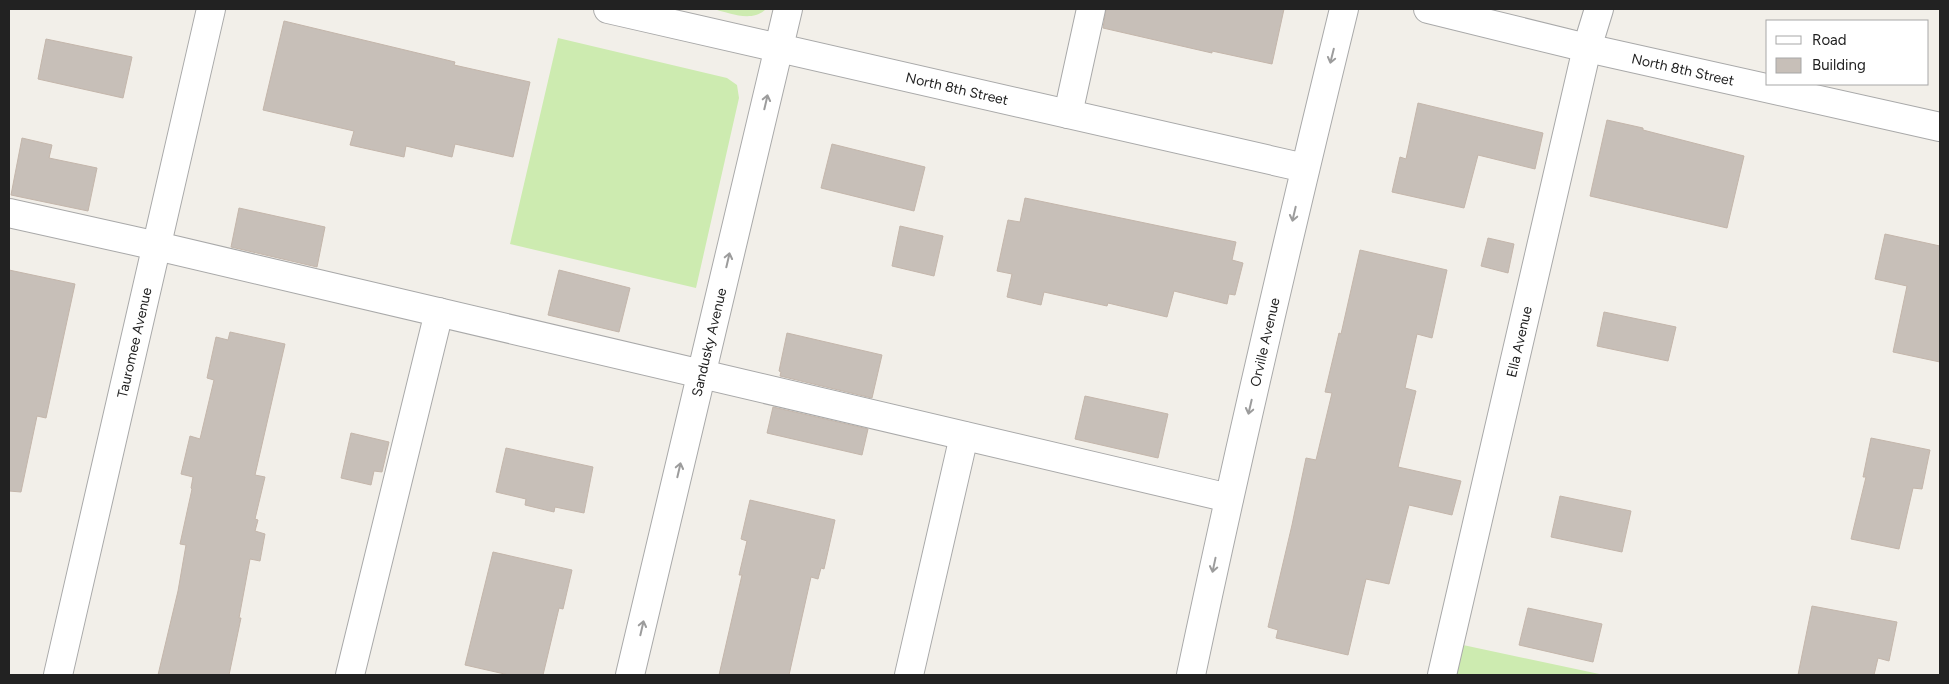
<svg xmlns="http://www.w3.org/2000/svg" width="1949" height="684" font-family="Figtree,sans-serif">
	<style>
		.grass { fill: #cdebb0 }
		.building { fill: #c7bfb8; stroke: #c4b6ab }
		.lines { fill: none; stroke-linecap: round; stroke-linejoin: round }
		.minor-casing { stroke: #a9a9a9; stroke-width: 30 }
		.minor { stroke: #fff; stroke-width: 28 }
		.oneway { stroke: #9c9c9c }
		.labels { text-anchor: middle; stroke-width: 4; stroke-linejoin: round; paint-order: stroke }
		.street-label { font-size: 14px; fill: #222; stroke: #fff }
	</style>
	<rect width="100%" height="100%" fill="#f2efe9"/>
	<path class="grass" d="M713 9H766C752 23 730 13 713 9Z
		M558 38 727 78 737 85 739 98 696 288 510 244Z
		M1463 645 1604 675H1456Z"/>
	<path class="building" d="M1106 9H1284L1272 64 1212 51V53L1103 28Z
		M284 21 455 62 454 65 530 82 513 157 455 144 452 157 406 146 404 157 350 145 354 131 263 110Z
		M46 39 132 57 123 98 38 79Z
		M1418 103 1543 133 1535 169 1478 155 1464 208 1392 192 1400 157 1406 159Z
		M1607 120 1643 128V130L1744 156 1727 228 1590 196Z
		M22 138 52 145 49 158 97 168 88 211 11 195Z
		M832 144 925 167 914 211 821 188Z
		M1025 198 1236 242 1232 260 1243 263 1235 295 1229 294 1227 304 1174 291 1167 317 1108 303 1107 306 1044 292 1041 305 1007 297 1012 274 997 271 1008 220 1020 222Z
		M239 208 325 227 317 267 231 247Z
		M900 226 943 236 934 276 892 266Z
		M1885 234 1940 246V362L1893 352 1907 286 1875 279Z
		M1488 238 1514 244 1508 273 1481 266Z
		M1360 250 1447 270 1432 338 1417 334 1405 388 1416 391 1398 467 1461 481 1452 515 1409 505 1389 584 1366 579 1348 655 1276 638 1278 630 1268 627 1292 525 1306 458 1316 460 1332 393 1325 392 1339 333 1341 334Z
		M9 270 75 284 46 418 37 416 21 492 9 491Z
		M559 270 630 288 619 332 548 315Z
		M1604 312 1676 327 1668 361 1597 346Z
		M230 332 285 344 255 475 265 477 255 519 258 520 255 531 265 534 260 561 250 559 239 618H241L229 675H158L178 591 186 545 180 544 192 489 191 488 193 477 181 474 190 436 200 439 214 380 207 378 216 337 228 340Z
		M787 333 882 355 872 398 780 376 781 372 779 371Z
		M1085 396 1168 414 1158 458 1075 439Z
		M773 407 868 429 862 455 767 433Z
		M351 433 389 442 382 472 374 471 371 485 341 478Z
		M1871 438 1930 450 1922 489 1913 488 1899 549 1851 539 1866 477H1863Z
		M506 448 593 467 584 513 555 507 554 512 525 505 526 499 496 492Z
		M1560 496 1631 511 1622 552 1551 537Z
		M750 500 835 520 824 569 821 568 818 579 811 577 789 675H719L742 575H739L747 541 741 539Z
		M493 552 572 570 563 609 559 608 543 675H509L465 665Z
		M1812 606 1897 622 1889 661 1878 658 1874 675H1798Z
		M1528 608 1602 624 1593 662 1519 645Z"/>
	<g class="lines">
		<g class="minor-casing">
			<g id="minor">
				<path id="s1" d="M608 9 1305 168"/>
				<path id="s2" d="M1428 9 1587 48 1940 127"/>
				<path d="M1068 114 1091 9"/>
				<path d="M9 213 157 246 1229 498"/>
				<path id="s3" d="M58 675 211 9"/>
				<path d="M350 675 439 312"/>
				<path id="s4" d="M630 675 788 9"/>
				<path d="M909 675 964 436"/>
				<path id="s5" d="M1191 675C1238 452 1290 230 1344 9"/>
				<path id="s6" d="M1442 675 1587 48 1599 9"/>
			</g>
		</g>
		<use href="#minor" class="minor"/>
	</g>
	<defs><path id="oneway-shaft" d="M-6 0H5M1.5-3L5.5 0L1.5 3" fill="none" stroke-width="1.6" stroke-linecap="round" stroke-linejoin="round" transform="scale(1.25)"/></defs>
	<g class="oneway">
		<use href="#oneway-shaft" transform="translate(1332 56) rotate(104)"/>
		<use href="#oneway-shaft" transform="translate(766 102) rotate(-77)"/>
		<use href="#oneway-shaft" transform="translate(1294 214) rotate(103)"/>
		<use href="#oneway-shaft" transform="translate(728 260) rotate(-77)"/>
		<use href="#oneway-shaft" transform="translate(1250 407) rotate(103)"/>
		<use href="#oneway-shaft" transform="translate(679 470) rotate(-77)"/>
		<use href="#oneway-shaft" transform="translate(1214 565) rotate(102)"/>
		<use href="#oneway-shaft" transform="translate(642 628) rotate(-77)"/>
	</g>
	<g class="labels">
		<g class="street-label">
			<text dy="5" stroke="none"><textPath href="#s2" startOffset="262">North 8th Street</textPath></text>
			<text dy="5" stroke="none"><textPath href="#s1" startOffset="358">North 8th Street</textPath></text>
			<text dy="5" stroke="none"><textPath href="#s5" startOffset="341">Orville Avenue</textPath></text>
			<text dy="5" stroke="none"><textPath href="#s3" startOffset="341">Tauromee Avenue</textPath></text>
			<text dy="5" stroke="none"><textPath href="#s4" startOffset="342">Sandusky Avenue</textPath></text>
			<text dy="5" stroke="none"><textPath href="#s6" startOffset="342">Ella Avenue</textPath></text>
		</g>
	</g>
	<rect width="1949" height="684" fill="none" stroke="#222222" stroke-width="20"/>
	<rect x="1766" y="20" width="162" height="65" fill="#ffffff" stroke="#a7a7a7"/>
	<rect x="1776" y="36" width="25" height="8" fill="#ffffff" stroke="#a7a7a7"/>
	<text x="1812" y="45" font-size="15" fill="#222222">Road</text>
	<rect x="1776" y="58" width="25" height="15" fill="#c7bfb8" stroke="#a7a7a7"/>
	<text x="1812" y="70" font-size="15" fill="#222222">Building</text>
</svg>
